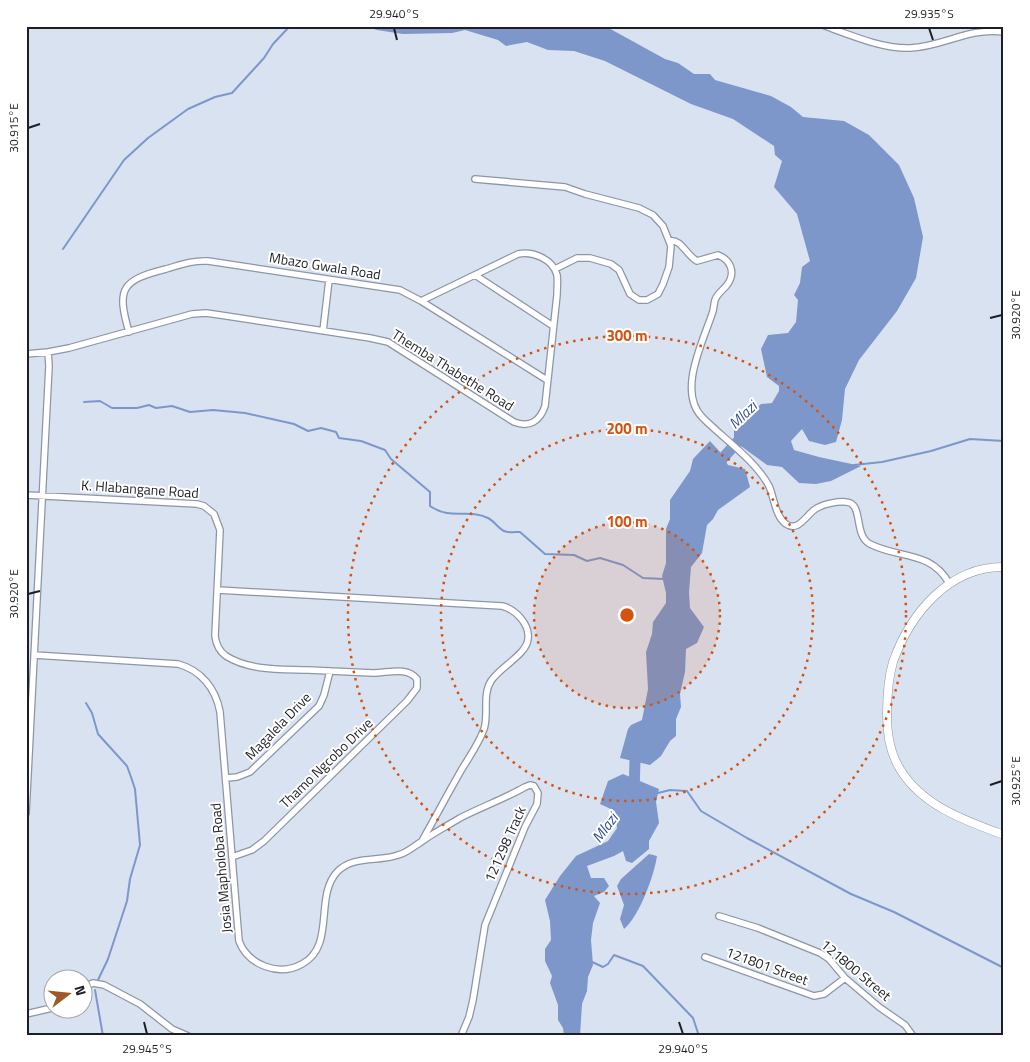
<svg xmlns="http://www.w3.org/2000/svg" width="1030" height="1062" font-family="'Titillium Web',sans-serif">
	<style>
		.water { fill: #7d97cb }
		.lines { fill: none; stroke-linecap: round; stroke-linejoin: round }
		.stream { stroke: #7d97cb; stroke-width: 2 }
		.river { stroke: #7d97cb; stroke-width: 11 }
		.street-casing { stroke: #8e95a4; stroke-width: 8 }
		.secondary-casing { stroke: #8e95a4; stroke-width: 9 }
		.street { stroke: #fff; stroke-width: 5.5 }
		.secondary { stroke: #fff; stroke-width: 8 }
		.ticks { fill: none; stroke: #1c1f24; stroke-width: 2 }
		.ring { fill: none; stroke: #d4530e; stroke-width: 2.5; stroke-dasharray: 2.5 5 }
		.labels { text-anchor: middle; stroke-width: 4; stroke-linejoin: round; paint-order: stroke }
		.street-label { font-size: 14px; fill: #1c1f24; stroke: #fff }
		.water-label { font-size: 15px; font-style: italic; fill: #315091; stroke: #fff }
		.centre { fill: #d4530e; stroke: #fff; stroke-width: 2.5 }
		.ring-label { font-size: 15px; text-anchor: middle; font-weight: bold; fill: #d4530e; stroke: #fff; stroke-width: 4; stroke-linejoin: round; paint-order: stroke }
		.neatline { fill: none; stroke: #1c1f24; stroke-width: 2 }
		.ticks-label { font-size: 12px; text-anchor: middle; fill: #1c1f24 }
	</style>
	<rect width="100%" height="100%" fill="#d9e2f1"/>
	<path class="water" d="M365 26H605L665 59 678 63 694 74H710L715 80 771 96 791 107 803 117 844 121 869 135 899 165 914 198 923 237 916 278 897 311 859 360 845 389 842 420 836 442 825 445 809 441 802 429 791 441 794 450 819 457 861 466 831 481 816 484 799 483 782 467 767 465 734 441V427L761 404 772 403 779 391V386L767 377 761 349 768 335 788 333 796 322 798 300 794 295 800 283 802 267 810 261 797 214 774 187 782 161 775 155 774 146 733 119 691 104 605 61 574 51 548 50 527 42 506 46 498 40 465 30 452 33 403 34 377 30Z
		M710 441 720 452 728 465 745 469 750 487 718 510 713 519 707 525 702 553 691 567 689 592 690 608 704 627 697 643 686 649 685 672 680 694 681 707 676 719V736L670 741 661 756 650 765 620 758 628 729 631 725 642 720 648 689 646 652 652 634 653 622 666 603V593L662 576 666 563V529L670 519V500L690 471 693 459Z
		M623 774 659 789 656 802 659 823 649 841V849L632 863 626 861 623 851 614 856 587 866 591 878H604L609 886 604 892 594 896 600 903 593 923 591 940 593 965 588 977 587 991 582 1004 580 1036H564L563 1028 558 1020V1005L550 983 552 976 545 961V949L551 940 550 921 545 900 560 876 576 856 608 841 617 828 615 811 600 804 608 781Z
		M649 854 657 856C654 876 639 917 624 929L620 919 624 905 617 886 621 879Z"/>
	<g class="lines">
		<path class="stream" d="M63 249 124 160 148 138 188 109 215 97 232 93 264 58 273 44 290 26
			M84 402 100 401 112 408H137L149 405 156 408 172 406 190 412 213 410 245 413 294 424 308 431 321 428 336 432 339 438 361 441 385 450 391 459 430 492V506C452 521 468 508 488 518 494 521 498 528 504 531 508 533 515 532 520 532L545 554 574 555 587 561 600 558 623 565 643 578 664 579
			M854 465 882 462 931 451 970 439 1004 441
			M86 703 92 713 98 734 127 766 131 777 135 789 140 845 130 879 127 901 108 959 98 980
			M658 793 670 790 687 791 701 811 747 838 851 894 894 912 1004 968
			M590 961 603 967 608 964 614 955 643 966 693 1018 699 1036
			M95 990 103 1036"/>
		<path class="river" d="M713 469 741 438
			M634 794 635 760 642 749"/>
		<g class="street-casing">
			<path id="street" d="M825 26C850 35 883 49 910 48 943 47 968 27 1004 32
				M475 179 565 187 585 194 639 208 653 215 663 226 671 246 669 267 663 284 658 294 647 300H639L630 294 619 270 611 264 590 258H577L555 269
				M669 241C681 238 686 255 697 261L718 255C731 260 736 273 727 285 723 290 717 294 715 300 714 303 714 307 713 311 704 340 676 392 703 418 724 439 755 460 769 486 774 497 775 516 786 524 799 533 807 513 817 508 824 504 838 501 846 502 864 503 853 535 870 544 899 559 930 550 949 583
				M475 275 553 326
				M323 331 329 280
				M129 332C116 288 122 280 166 269 180 265 193 260 208 261L400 290 421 301 547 380
				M26 354 48 352 69 348 192 314 206 313 220 315 370 338 388 342 514 422C530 428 540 421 545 406L557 295C557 288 558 281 557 275 553 259 533 251 518 254L421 301
				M26 495 197 504 204 506 214 514 220 530 215 636C216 644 219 651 226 656 250 671 281 669 308 670 330 671 352 672 373 673 388 673 407 666 417 679V688L407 701 264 841 252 850 232 857
				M218 590 502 606C515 609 530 624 528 639 527 654 500 667 491 681 482 695 489 714 484 729 478 746 466 761 458 776 446 797 435 818 423 839
				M34 655 178 664C201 670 216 689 220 712L239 941C248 965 279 977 302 964 336 946 314 897 337 872 353 855 379 862 398 855 407 853 414 846 421 842 433 833 447 826 460 818 481 807 504 799 525 787L530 785 534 786 538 793 537 804 525 827 485 925 473 1000 469 1017 461 1036
				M226 778 237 777 250 772 319 706 324 695 330 671
				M26 813 49 366 48 352
				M719 916 758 928 820 953 829 959 845 978 879 1007 905 1025 913 1036
				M705 957 814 996 824 994 845 978
				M82 988 93 983 104 985 140 1004 172 1029 188 1036
				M26 1014 52 1008"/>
		</g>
		<g class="secondary-casing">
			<path id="secondary" d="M1004 567C949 566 910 614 893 662 888 679 887 697 887 715 887 733 890 753 900 769 922 806 966 821 1004 835"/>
		</g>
		<use href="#street" class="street"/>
		<use href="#secondary" class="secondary"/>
	</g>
	<path class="ticks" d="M394 28 397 40M929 28 933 40M28 128 40 124M990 318 1002 315M28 594 40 591M990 785 1002 781M144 1022 147 1034M679 1022 683 1034"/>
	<circle cx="627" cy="615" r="93" fill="#d4530e" fill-opacity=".12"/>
	<g class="ring">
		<circle cx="627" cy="615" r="93"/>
		<circle cx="627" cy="615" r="186"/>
		<circle cx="627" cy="615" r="279"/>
	</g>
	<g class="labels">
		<g class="street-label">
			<text transform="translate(325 266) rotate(9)" y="5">Mbazo Gwala Road</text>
			<text transform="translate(453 370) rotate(32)" y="5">Themba Thabethe Road</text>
			<text transform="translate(140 489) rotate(4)" y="5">K. Hlabangane Road</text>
			<text transform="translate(278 726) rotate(-46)" y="5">Magalela Drive</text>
			<text transform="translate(326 763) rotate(-44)" y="5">Thamo Ngcobo Drive</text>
			<text transform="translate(505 844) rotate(-66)" y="5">121298 Track</text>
			<text transform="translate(221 868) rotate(-95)" y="5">Josia Mapholoba Road</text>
			<text transform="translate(767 966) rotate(20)" y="5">121801 Street</text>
			<text transform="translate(856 970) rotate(40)" y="5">121800 Street</text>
		</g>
		<g class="water-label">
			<text transform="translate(743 415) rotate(-44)" y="5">Mlazi</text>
			<text transform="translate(605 828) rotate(-53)" y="5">Mlazi</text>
		</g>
	</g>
	<circle cx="627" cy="615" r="8" class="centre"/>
	<g class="ring-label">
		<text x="627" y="341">300 m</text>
		<text x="627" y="434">200 m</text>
		<text x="627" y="527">100 m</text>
	</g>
	<rect width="1030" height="1062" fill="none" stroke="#ffffff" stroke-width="55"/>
	<g transform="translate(68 994) rotate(74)"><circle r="24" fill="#ffffff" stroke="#a4a5a7"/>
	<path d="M0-4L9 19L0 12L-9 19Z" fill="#9d5929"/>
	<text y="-8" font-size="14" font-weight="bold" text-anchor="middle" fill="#1c1f24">N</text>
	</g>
	<rect x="28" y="28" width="974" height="1006" class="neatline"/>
	<g class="ticks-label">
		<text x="394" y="18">29.940°S</text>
		<text x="929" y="18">29.935°S</text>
		<text transform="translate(14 128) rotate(-90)" y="4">30.915°E</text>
		<text transform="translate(1016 315) rotate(-90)" y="4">30.920°E</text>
		<text transform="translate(14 594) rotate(-90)" y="4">30.920°E</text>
		<text transform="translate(1016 781) rotate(-90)" y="4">30.925°E</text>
		<text x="147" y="1053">29.945°S</text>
		<text x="683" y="1053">29.940°S</text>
	</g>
</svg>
